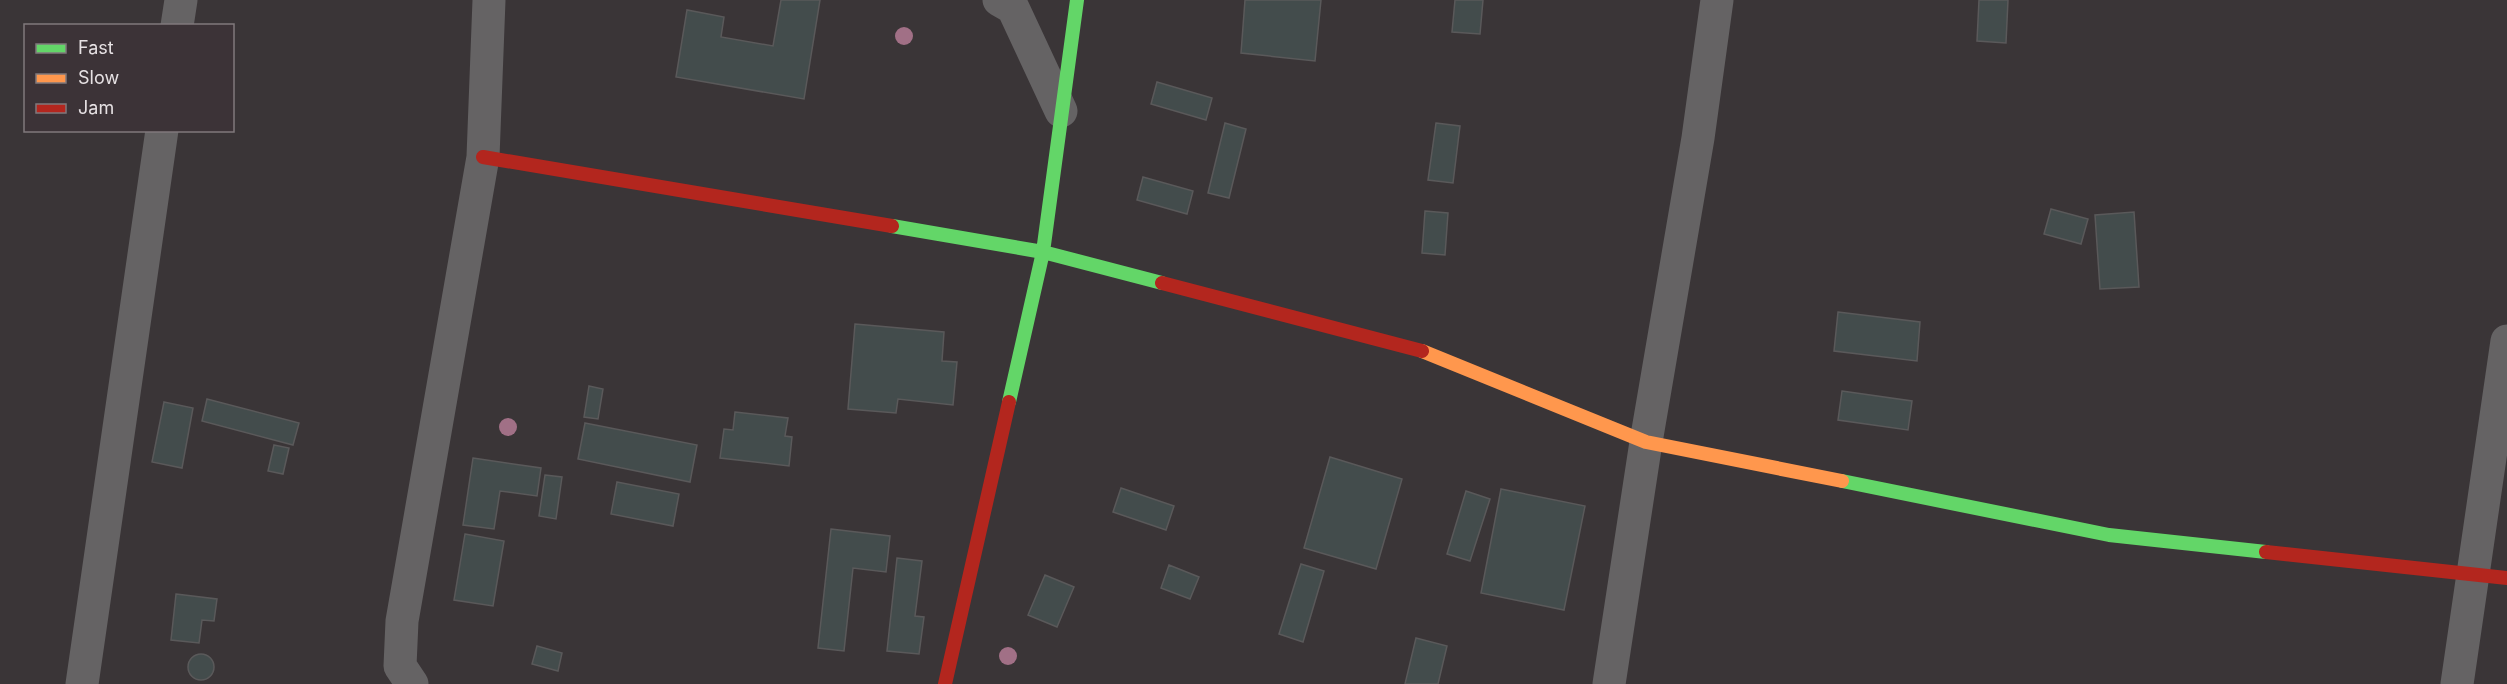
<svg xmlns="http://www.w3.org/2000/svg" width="2507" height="684" font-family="Inter,sans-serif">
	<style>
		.building { fill: #434c4c; stroke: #5a595a; stroke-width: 1.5 }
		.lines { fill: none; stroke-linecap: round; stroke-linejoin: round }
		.street { stroke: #656364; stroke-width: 33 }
		.fast { stroke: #63d668; stroke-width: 14 }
		.slow { stroke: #ff974d; stroke-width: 14 }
		.jam { stroke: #b3261e; stroke-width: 14 }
		.tree { fill: #a17086 }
	</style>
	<rect width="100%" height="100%" fill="#3a3537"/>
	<path class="building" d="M781 0H820L804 99 676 77 687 10 724 17 721 37 773 46Z
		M1245 0H1321L1315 61 1241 53Z
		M1455 0H1483L1480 34 1452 32Z
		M1979 0H2008L2006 43 1977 41Z
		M1157 82 1212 98 1206 120 1151 104Z
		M1225 123 1246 129 1229 198 1208 193Z
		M1436 123 1460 126 1453 183 1428 180Z
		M1143 177 1193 191 1187 214 1137 200Z
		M2051 209 2088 219 2081 244 2044 234Z
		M1425 211 1448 213 1445 255 1422 253Z
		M2134 212 2139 287 2100 289 2095 215Z
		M1838 312 1920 322 1917 361 1834 351Z
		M855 324 944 332 942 361 957 362 953 405 898 399 896 413 848 409Z
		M589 386 603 389 598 419 584 417Z
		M1842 391 1912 401 1908 430 1838 420Z
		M207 399 299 423 293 445 202 421Z
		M164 402 193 408 182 468 152 462Z
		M735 412 788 418 785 436 792 437 789 466 720 458 724 429 733 430Z
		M585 423 697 445 690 482 578 459Z
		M274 445 289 448 283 474 268 471Z
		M1330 457 1402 479 1376 569 1304 548Z
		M473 458 541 468 537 496 500 491 494 529 463 525Z
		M545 475 562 477 556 519 539 516Z
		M617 482 679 494 673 526 611 514Z
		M1121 488 1174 506 1166 530 1113 512Z
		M1501 489 1585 506 1564 610 1481 593Z
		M1466 491 1490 499 1470 561 1447 554Z
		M831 529 890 536 886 572 853 568 844 651 818 648Z
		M465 534 504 541 493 606 454 600Z
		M897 558 922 561 915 616 924 617 919 654 887 651Z
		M1301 564 1324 571 1303 642 1279 634Z
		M1169 565 1199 577 1190 599 1161 588Z
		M1045 575 1074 587 1057 627 1028 615Z
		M176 594 217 599 214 621 202 620 199 643 171 640Z
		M1416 638 1447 646 1438 684H1405Z
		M537 646 562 653 558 671 532 664Z
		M188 667a13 13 0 1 1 26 0a13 13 0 1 1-26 0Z"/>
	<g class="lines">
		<path class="street" d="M999 0 1013 8 1061 111
			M177 26 181 0
			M82 684 162 130
			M412 684 400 666 402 621 483 157 489 0
			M1609 684 1646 442 1698 138 1717 0
			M2457 684 2507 341"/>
		<path class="fast" d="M892 226 1043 252 1162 283
			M1009 402 1043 252 1077 0
			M1842 481 2109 535 2266 552"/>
		<path class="slow" d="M1422 351 1646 442 1842 481"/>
		<path class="jam" d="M483 157 892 226
			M1162 283 1422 351
			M2266 552 2507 578
			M945 684 1009 402"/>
	</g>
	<g class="tree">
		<circle cx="904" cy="36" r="9"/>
		<circle cx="508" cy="427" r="9"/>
		<circle cx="1008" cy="656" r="9"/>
	</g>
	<rect x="24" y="24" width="210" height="108" fill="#3c3337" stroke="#80797c" stroke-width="1.5"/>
	<rect x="36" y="44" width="30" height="9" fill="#63d668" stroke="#80797c" stroke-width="1.5"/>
	<text x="78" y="54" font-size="18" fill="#e6e1e3">Fast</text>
	<rect x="36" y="74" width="30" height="9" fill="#ff974d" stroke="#80797c" stroke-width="1.5"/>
	<text x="78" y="84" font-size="18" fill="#e6e1e3">Slow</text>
	<rect x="36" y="104" width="30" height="9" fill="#b3261e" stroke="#80797c" stroke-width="1.5"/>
	<text x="78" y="114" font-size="18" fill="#e6e1e3">Jam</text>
</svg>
